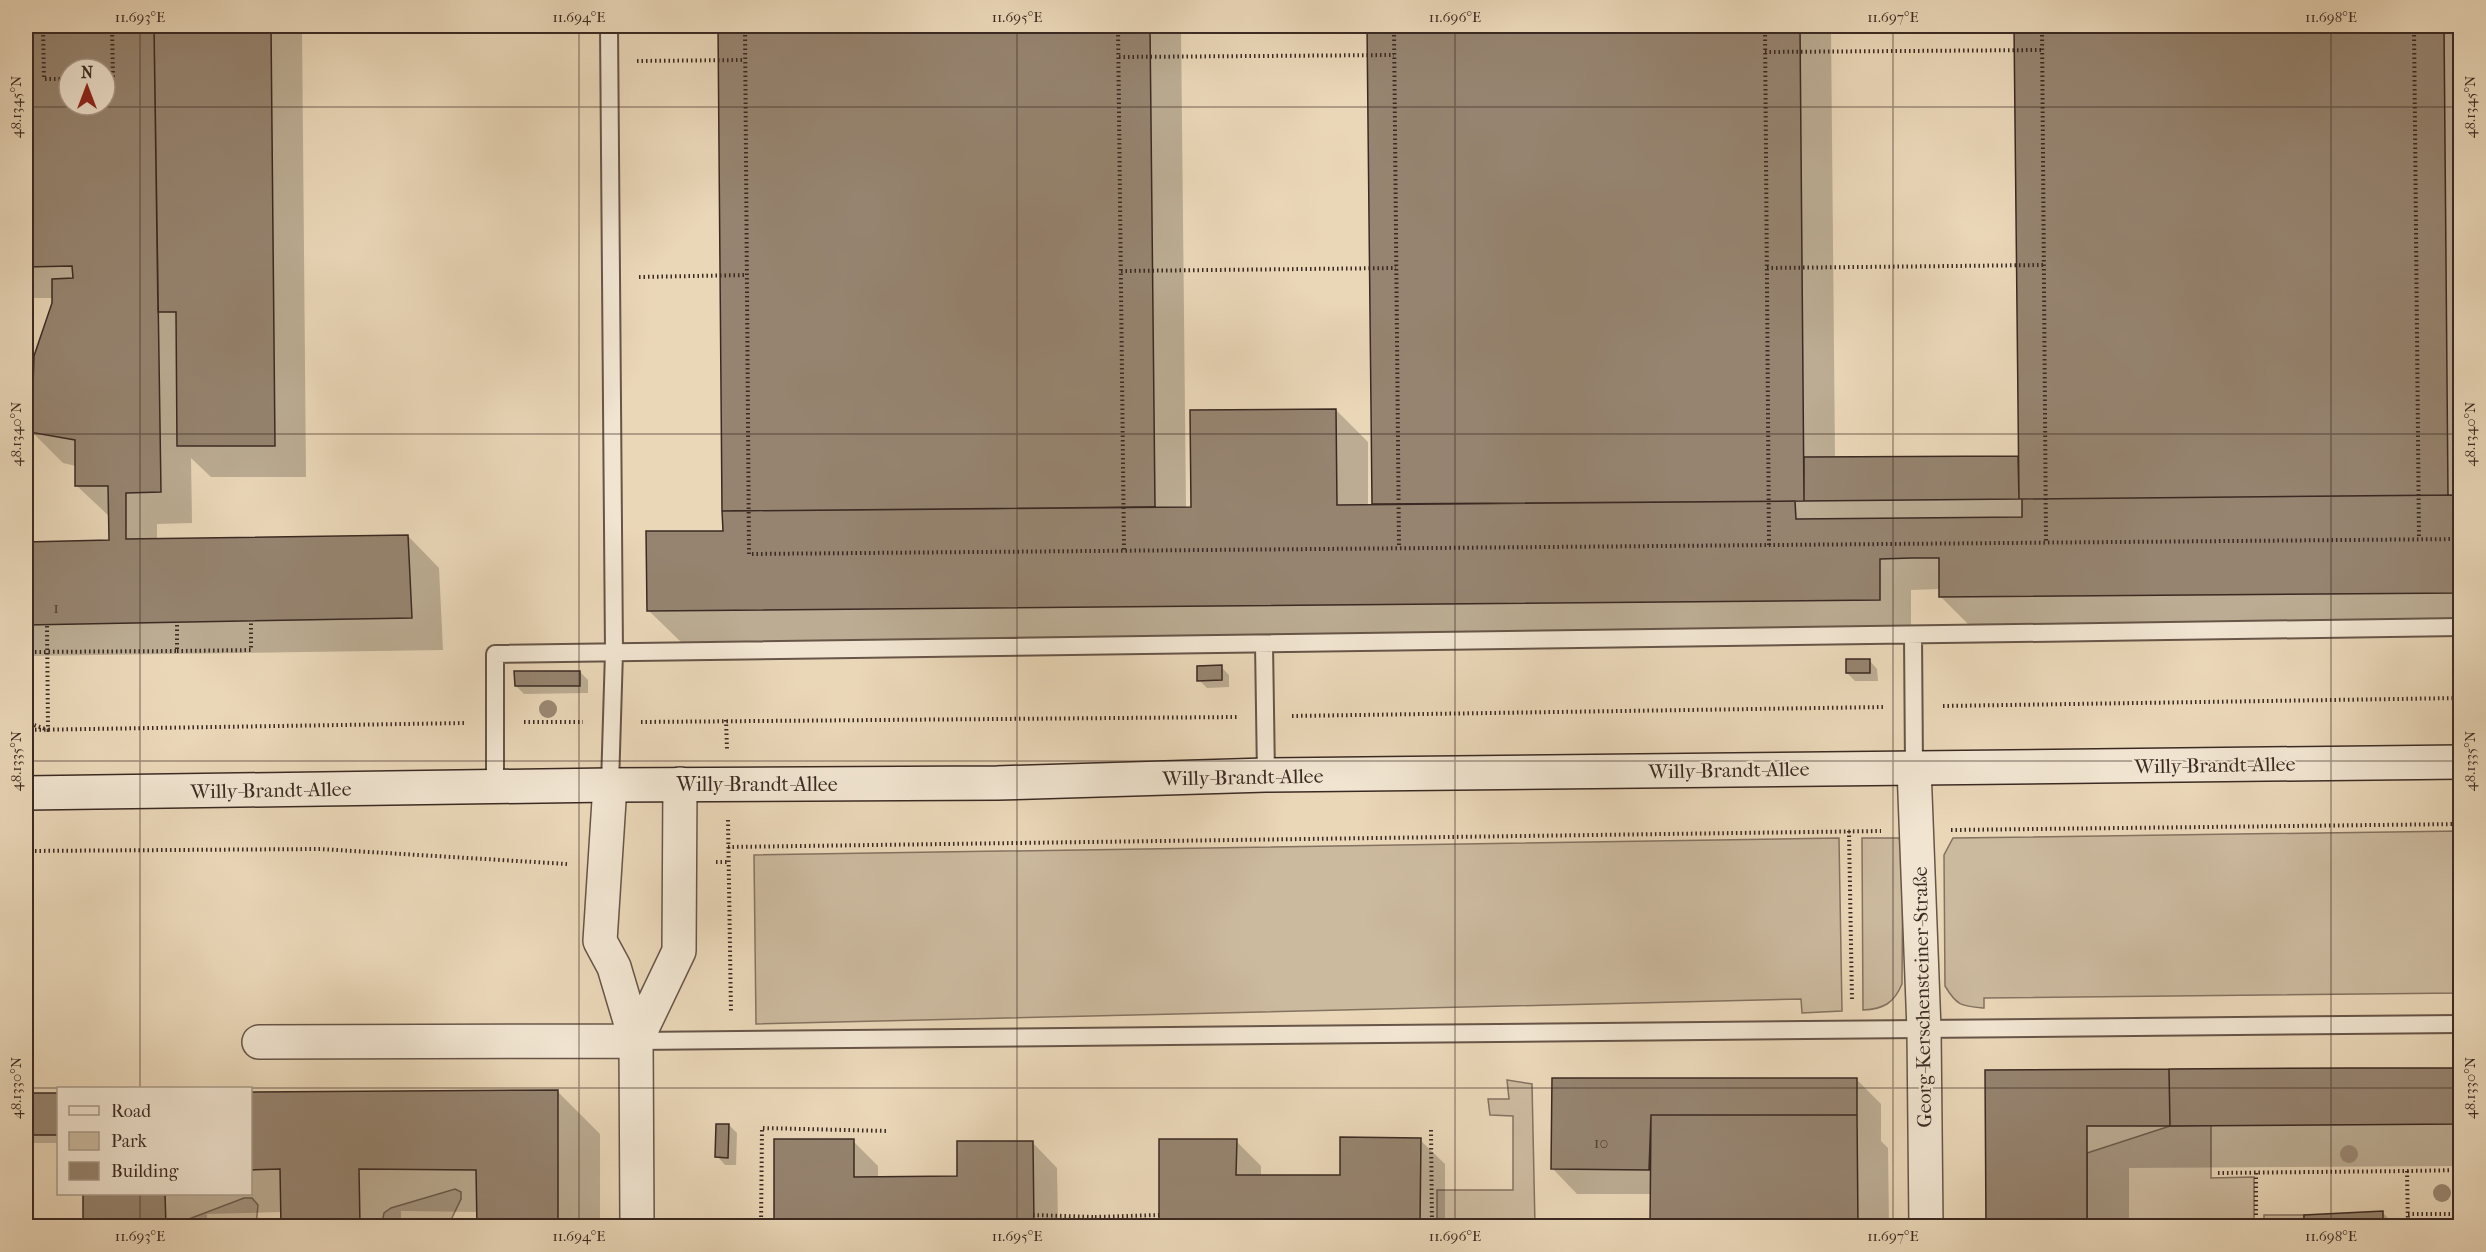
<svg xmlns="http://www.w3.org/2000/svg" width="2486" height="1252" font-family="'IM FELL French Canon',serif">
	<style>
		.green { fill: #ccba9f; stroke: #847261; stroke-width: 1.5 }
		.shadow { fill: #0003; fill-rule: evenodd }
		.building { fill: #968470; stroke: #3b2a23; stroke-width: 1.5; fill-rule: evenodd }
		.lines { fill: none; stroke-linecap: round; stroke-linejoin: round }
		.service-casing { stroke: #675548; stroke-width: 20 }
		.minor-casing { stroke: #675548; stroke-width: 36 }
		.secondary-casing { stroke: #3b2a23; stroke-width: 36 }
		.path { stroke: #3b2a23; stroke-width: 4; stroke-dasharray: 1.5 3; stroke-linecap: butt }
		.service { stroke: #f1e5d1; stroke-width: 16 }
		.minor { stroke: #f1e5d1; stroke-width: 33 }
		.secondary { stroke: #f1e5d1; stroke-width: 33 }
		.tree { fill: #9a8874 }
		.ticks { fill: none; stroke: #3b2a23; stroke-width: 1.5; stroke-opacity: 0.45 }
		.labels { text-anchor: middle; stroke-width: 4.5; stroke-linejoin: round; paint-order: stroke }
		.number-label { font-size: 16px; fill: #524036 }
		.street-label { font-size: 20px; fill: #3b2a23; stroke: #f1e5d1 }
		.neatline { fill: none; stroke: #3b2a23; stroke-width: 2 }
		.ticks-label { font-size: 15px; text-anchor: middle; fill: #3b2a23 }
	</style>
	<rect width="100%" height="100%" fill="#ead7b8"/>
	<filter id="stains"><feTurbulence type="fractalNoise" baseFrequency=".00333" numOctaves="4"/><feColorMatrix values="0 0 0 0 .2 0 0 0 0 .09 0 0 0 0 .02 0 0 0 .5 -.17"/></filter>
	<radialGradient id="worn" r=".72"><stop offset=".6" stop-color="#630" stop-opacity="0"/><stop offset="1" stop-color="#630" stop-opacity=".3"/></radialGradient>
	<path class="green" d="M2460 831V993L1984 998V1008C1961 1006 1957 1006 1945 986L1944 855 1953 838Z
		M1839 838 1842 1011 1802 1013 1801 999 756 1024 754 855Z
		M1862 838H1899L1903 853 1902 984C1894 1003 1884 1009 1863 1010Z
		M1507 1080 1532 1084 1535 1226H1437V1190H1513V1116L1490 1115 1488 1099H1509Z
		M2211 1125V1178L2254 1177V1226H2087V1153L2170 1126Z
		M455 1189 461 1192V1199L448 1226H391L383 1218 384 1213 391 1208Z
		M244 1198H252L258 1205 256 1226H184L186 1220Z
		M2264 1215H2304V1226H2264Z
		M2460 1219V1226H2422V1221Z
		M1111 1222H1159V1226H1111Z"/>
	<path class="shadow" d="M26 26H40L41 30H71L70 26H302L306 477H211L191 458 192 523 157 524V540L408 536 439 568 443 650 26 656V544L110 541V517L77 486 76 466 63 463 31 431 54 298H26ZM69 69H105V105H69Z
		M720 26H1181L1186 509H1192L1336 410 1368 442V506H1373L1369 26H1831L1835 459 2018 458 2020 460 2016 26H2460V624L1973 629 1941 597V589L1911 590V631L681 642 649 611 724 532Z
		M1869 660 1877 669 1878 681H1855L1847 673Z
		M1221 667 1229 675V687L1207 688 1199 680Z
		M580 672 588 680V693L524 694 516 686Z
		M2460 1069V1166L2129 1168V1226H1988L1987 1071Z
		M1856 1079 1881 1104V1141L1888 1148 1889 1226H1651V1194H1577L1553 1169V1080Z
		M557 1091 600 1134V1226H478V1212L401 1211V1226H282V1212L207 1214V1226H84V1194H250V1093Z
		M26 1095H58V1143H26Z
		M729 1125 737 1133 736 1165H725L717 1156Z
		M1420 1140 1445 1164V1226H1161V1141H1236L1261 1166V1176L1341 1177Z
		M775 1141H853L878 1166V1178L959 1177 1033 1143 1057 1168 1058 1226H775Z
		M2383 1213 2396 1226H2306V1216Z"/>
	<path class="building" d="M69 26H154L161 492 126 493V539L408 535 412 618 26 625V542L109 540 108 486H75V440L29 432 32 417 34 356 52 303V279L73 278 72 266 26 267V29H69ZM69 69H105V105H69Z
		M154 26H271L275 446H177L176 312H158Z
		M718 26H1150L1155 507 722 511Z
		M1367 26H1800L1804 501 1372 504Z
		M2014 26H2444L2448 495 2019 499Z
		M1336 409 1337 505 1795 501 1796 519 2022 517V499L2460 495V593L1939 597V558H1912L1880 559V600L647 611 646 531H723L722 511 1191 507 1190 410Z
		M2018 456 2019 499 1804 501V457Z
		M1846 659H1870V673H1846Z
		M1222 665V680L1197 681V666Z
		M514 671H580V686H515Z
		M2351 1068H2460V1124L2170 1126 2169 1069Z
		M2169 1069 2170 1126H2087V1226H1986L1985 1070Z
		M1552 1078H1857V1115H1651L1649 1170 1551 1169Z
		M558 1090V1226H477L476 1170 359 1169 360 1226H281L280 1169 250 1170V1092Z
		M26 1093H58V1135H26Z
		M1651 1115H1857L1858 1226H1650Z
		M716 1124H729L728 1158 715 1157Z
		M1340 1137 1421 1138 1420 1226H1159V1139H1237L1236 1175H1340Z
		M774 1139H854V1177L957 1176V1141H1033L1034 1226H774Z
		M83 1194H165L166 1226H83Z
		M2383 1211V1226H2304V1215Z"/>
	<g class="lines">
		<g class="service-casing">
			<path id="service" d="M609 26 614 652 610 785
				M1913 635 1914 768
				M1264 644 1266 775
				M495 786V654L2460 627
				M636 1041 2460 1024"/>
		</g>
		<g class="minor-casing">
			<path id="minor" d="M1914 768 1924 1030 1926 1226
				M610 785 600 941 614 967 636 1041 637 1226
				M636 1041 679 951 680 784
				M259 1042 636 1041"/>
		</g>
		<g class="secondary-casing">
			<path id="secondary" d="M26 793 610 785 997 783 1266 775 2460 762"/>
		</g>
		<path class="path" d="M43 26 44 79H69
			M745 26 749 554 2460 539
			M1118 26 1124 551
			M1394 26 1399 548
			M1765 26 1769 545
			M2042 26 2046 542
			M2414 26 2419 539
			M1765 52 2042 50
			M1119 57 1394 55
			M637 61 745 60
			M105 78H113L112 26
			M1767 268 2044 265
			M1121 271 1396 268
			M639 277 747 275
			M177 651 251 650V621
			M26 652 177 651V622
			M1943 706 2460 698
			M1292 716 1885 707
			M726 720 727 749
			M26 722 48 730 47 624
			M524 722H583
			M641 722 1237 717
			M26 730 466 723
			M728 820 731 1013
			M1951 830 2460 824
			M1849 831 1852 1001
			M728 847 1881 831
			M26 851 320 849 567 864
			M716 862H728
			M1431 1130 1432 1226
			M2407 1171 2460 1170
			M2218 1173 2407 1171 2408 1226
			M2256 1173V1226
			M2408 1214H2460
			M1033 1215 1095 1217V1226
			M1095 1217 1159 1215
			M761 1226 762 1128 887 1131"/>
		<use href="#service" class="service"/>
		<use href="#minor" class="minor"/>
		<use href="#secondary" class="secondary"/>
	</g>
	<g class="tree">
		<circle cx="548" cy="709" r="9"/>
		<circle cx="2349" cy="1154" r="9"/>
		<circle cx="2442" cy="1193" r="9"/>
	</g>
	<path class="ticks" d="M140 26V1088M579 26V1226M1017 26V1226M1455 26V1226M1893 26V1226M2331 26V1226M26 107H2460M26 434H2460M26 761H2460M26 1088H2460M140 1194V1226"/>
	<g class="labels">
		<g class="number-label">
			<text x="56" y="613">1</text>
			<text x="1601" y="1148">10</text>
		</g>
		<g class="street-label">
			<text transform="translate(2215 765) rotate(-1)" y="7">Willy-Brandt-Allee</text>
			<text transform="translate(1729 770) rotate(-1)" y="7">Willy-Brandt-Allee</text>
			<text transform="translate(1243 777) rotate(-1)" y="7">Willy-Brandt-Allee</text>
			<text x="757" y="791">Willy-Brandt-Allee</text>
			<text transform="translate(271 790) rotate(-1)" y="7">Willy-Brandt-Allee</text>
			<text transform="translate(1922 997) rotate(-91)" y="7">Georg-Kerschensteiner-Straße</text>
		</g>
	</g>
	<rect width="2486" height="1252" fill="none" stroke="#ead7b8" stroke-width="66"/>
	<rect x="57" y="1087" width="195" height="108" fill="#f1e5d1" stroke="#a89a8b" stroke-width="1.5"/>
	<rect x="69" y="1106" width="30" height="9" fill="#f1e5d1" stroke="#a89a8b" stroke-width="1.5"/>
	<text x="111" y="1117" font-size="18" fill="#3b2a23">Road</text>
	<rect x="69" y="1132" width="30" height="18" fill="#ccba9f" stroke="#a89a8b" stroke-width="1.5"/>
	<text x="111" y="1147" font-size="18" fill="#3b2a23">Park</text>
	<rect x="69" y="1162" width="30" height="18" fill="#968470" stroke="#a89a8b" stroke-width="1.5"/>
	<text x="111" y="1177" font-size="18" fill="#3b2a23">Building</text>
	<g transform="translate(87 87)"><circle r="28" fill="#f1e5d1" stroke="#a89a8b" stroke-width="1.5"/>
	<path d="M0-4.5L10 22L0 15L-10 22Z" fill="#8f2418"/>
	<text y="-9" font-size="16" font-weight="bold" text-anchor="middle" fill="#3b2a23">N</text>
	</g>
	<rect x="33" y="33" width="2420" height="1186" class="neatline"/>
	<g class="ticks-label">
		<text x="140" y="22">11.693°E</text>
		<text x="579" y="22">11.694°E</text>
		<text x="1017" y="22">11.695°E</text>
		<text x="1455" y="22">11.696°E</text>
		<text x="1893" y="22">11.697°E</text>
		<text x="2331" y="22">11.698°E</text>
		<text transform="translate(16 107) rotate(-90)" y="5">48.1345°N</text>
		<text transform="translate(2470 107) rotate(-90)" y="5">48.1345°N</text>
		<text transform="translate(16 434) rotate(-90)" y="5">48.1340°N</text>
		<text transform="translate(2470 434) rotate(-90)" y="5">48.1340°N</text>
		<text transform="translate(16 761) rotate(-90)" y="5">48.1335°N</text>
		<text transform="translate(2470 761) rotate(-90)" y="5">48.1335°N</text>
		<text transform="translate(16 1088) rotate(-90)" y="5">48.1330°N</text>
		<text transform="translate(2470 1088) rotate(-90)" y="5">48.1330°N</text>
		<text x="140" y="1241">11.693°E</text>
		<text x="579" y="1241">11.694°E</text>
		<text x="1017" y="1241">11.695°E</text>
		<text x="1455" y="1241">11.696°E</text>
		<text x="1893" y="1241">11.697°E</text>
		<text x="2331" y="1241">11.698°E</text>
	</g>
	<rect width="100%" height="100%" filter="url(#stains)"/>
	<rect width="100%" height="100%" fill="url(#worn)"/>
</svg>
